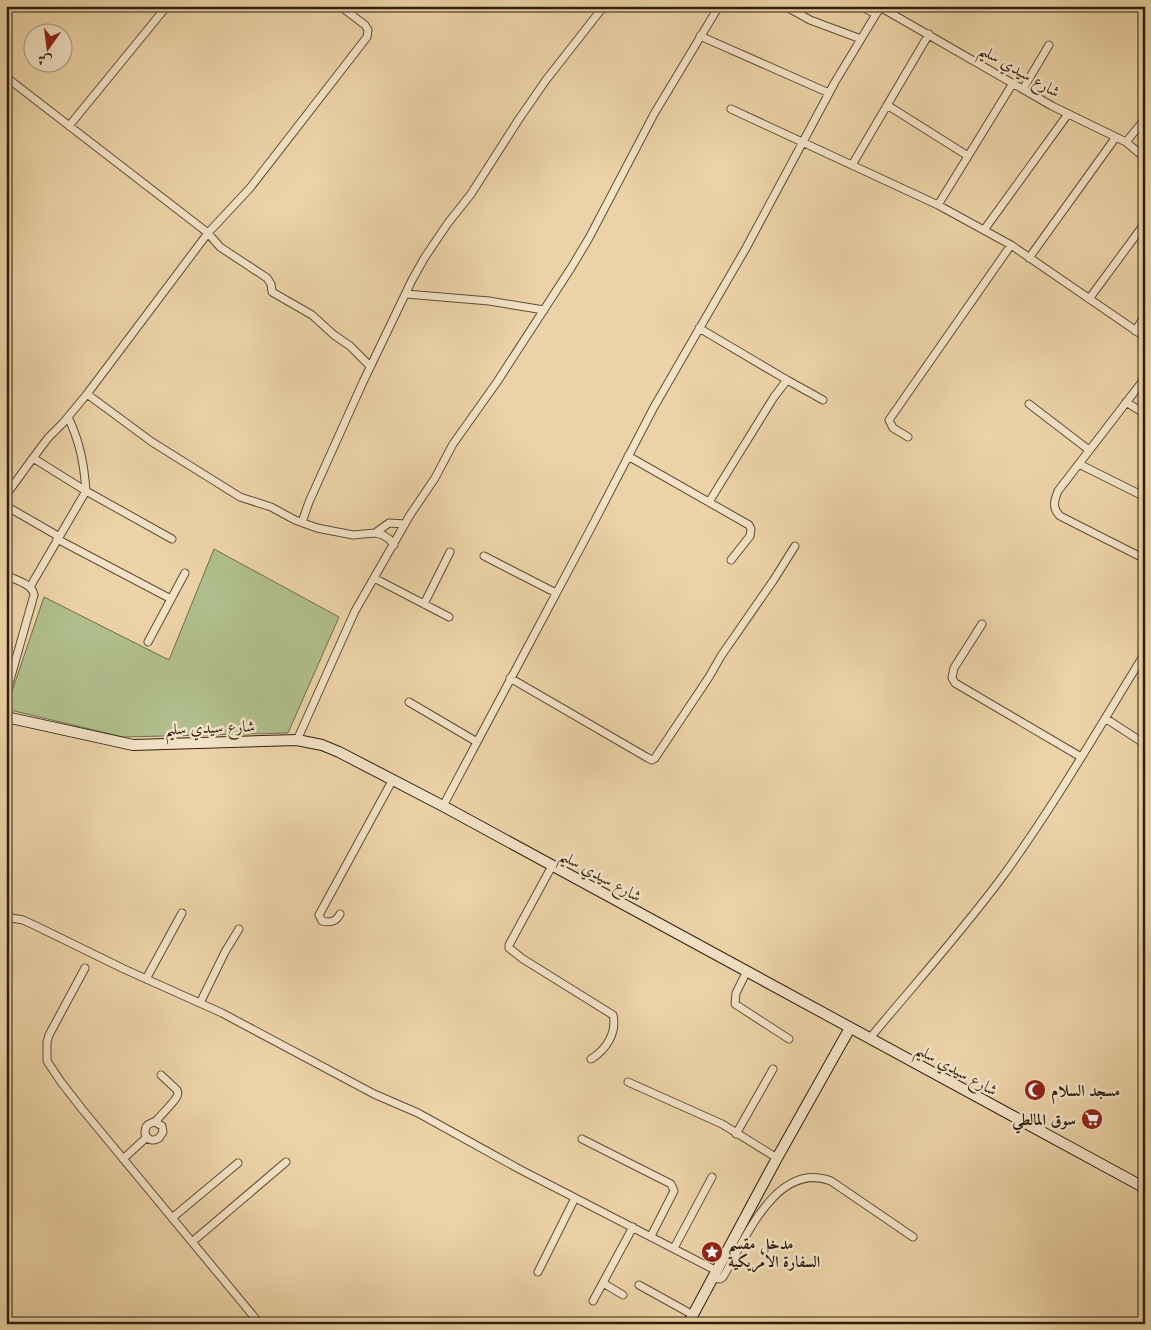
<svg xmlns="http://www.w3.org/2000/svg" width="1151" height="1330" font-family="Cardo,Amiri,serif">
	<style>
		.green { fill: #b1be8d; stroke: #6f6e4e }
		.lines { fill: none; stroke-linecap: round; stroke-linejoin: round }
		.street-casing { stroke: #5d4c35; stroke-width: 9 }
		.secondary-casing { stroke: #2d1f0f; stroke-width: 12 }
		.street { stroke: #f3e2c6; stroke-width: 7 }
		.secondary { stroke: #f3e2c6; stroke-width: 10 }
		.labels { text-anchor: middle; stroke-width: 5; stroke-linejoin: round; paint-order: stroke }
		.street-label { font-size: 16px; fill: #2d1f0f; stroke: #f3e2c6 }
		.poi-label { font-size: 16px; font-weight: bold; fill: #2d1f0f; stroke: #f3e2c6; text-anchor: start }
	</style>
	<rect width="100%" height="100%" fill="#ecd3a7"/>
	<filter id="stains"><feTurbulence type="fractalNoise" baseFrequency=".004" numOctaves="4"/><feColorMatrix values="0 0 0 0 .2 0 0 0 0 .09 0 0 0 0 .02 0 0 0 .5 -.17"/></filter>
	<radialGradient id="worn" r=".72"><stop offset=".6" stop-color="#630" stop-opacity="0"/><stop offset="1" stop-color="#630" stop-opacity=".3"/></radialGradient>
	<path class="green" d="M214 549 339 617 288 733 123 737 6 709 44 597 169 660Z"/>
	<g class="lines">
		<g class="street-casing">
			<path id="street" d="M155 6 162 12
				M785 6 810 20 861 39
				M860 6 876 14
				M880 7 1052 106 1126 142 1145 158
				M700 36 829 93
				M6 77 208 233 250 188 367 37 368 30 365 25 340 6
				M1023 89 1049 45
				M887 105 968 156
				M731 109 938 205 1011 245 1145 337
				M69 126 167 6
				M1126 142 1145 119
				M852 165 929 34
				M938 205 1013 83
				M984 230 1068 114
				M1029 258 1116 137
				M406 294 489 301 544 310
				M1089 299 1145 223
				M699 328 787 380
				M1135 331 1145 316
				M1145 378 1058 491C1054 501 1052 508 1060 516L1145 559
				M87 394 152 442 240 497 271 507 295 520 317 528 353 535 375 533 383 535 389 539 394 545
				M1126 402 1145 414
				M1029 404 1089 450
				M68 417C80 442 84 464 86 491L172 539
				M908 437 893 428 889 420 1011 245
				M628 456 749 525 751 529 750 536 731 560
				M33 458 48 438 63 423 87 394 208 233 220 247 267 278 271 284 272 292 312 315 334 335 350 346 370 366
				M1079 464 1145 497
				M6 495 33 458 86 491 30 587
				M709 502 774 397 787 380 823 400
				M6 506 58 536
				M302 522 309 502 363 382 412 280 425 257 448 223 471 194 519 119 546 80 604 6
				M375 533 389 523 405 524
				M57 539 171 599
				M484 556 556 593
				M6 575C15 580 33 584 34 595L6 694
				M374 578 449 617
				M424 604 450 552
				M982 624 954 668 952 678 955 683 1081 757
				M148 642 185 573
				M510 678 648 758 652 760 655 758 709 677 721 656 773 581 795 546
				M409 702 477 742
				M1105 718 1145 744
				M297 740 355 611 410 515 435 478 453 444 497 382 571 268 589 238 654 114 719 6
				M443 806 591 528 654 407 746 248 835 82 881 6
				M552 866 509 945V948L523 959 613 1015C617 1033 606 1050 591 1059
				M340 914C336 922 330 923 322 921L319 915 392 781
				M6 917 23 920 36 926 124 969 222 1013 374 1094 418 1113 521 1170 717 1271
				M6 929 9 918
				M85 968 49 1035 47 1042V1061L61 1082 82 1109 260 1324
				M747 971 736 993 735 1004 789 1039
				M146 979 182 913
				M200 1003 225 952 239 929
				M870 1038C913 986 959 935 1000 880 1053 808 1098 729 1145 653
				M628 1082 722 1124 777 1158
				M155 1122 162 1126 163 1132 159 1138C153 1142 148 1140 145 1134 145 1122 150 1125 157 1120 160 1116 174 1102 176 1098 179 1094 178 1093 177 1090L161 1075
				M736 1134 773 1069
				M582 1139 671 1184 674 1191 651 1236
				M123 1159 147 1137
				M172 1218 238 1163
				M192 1242 286 1162
				M674 1248 712 1177
				M538 1272 575 1198
				M713 1278 720 1279 723 1277C745 1240 776 1160 831 1181L913 1237
				M603 1283 623 1295
				M639 1285 693 1315
				M593 1301 633 1227"/>
		</g>
		<g class="secondary-casing">
			<path id="secondary" d="M6 717 133 745 297 740 322 745 339 752 443 806 1145 1188
				M688 1324 777 1158 850 1028"/>
		</g>
		<use href="#street" class="street"/>
		<use href="#secondary" class="secondary"/>
	</g>
	<defs>
		<g id="mosque-disc" transform="scale(1.125)"><circle r="9.5" fill="#8f2418" stroke="#f3e2c6"/><path d="M3.5-4.9A6 6 0 1 0 3.5 4.9A5 5 0 1 1 3.5-4.9Z" fill="#fff"/></g>
		<g id="supermarket-disc" transform="scale(1.125)"><circle r="9.5" fill="#8f2418" stroke="#f3e2c6"/><path d="M-6-5.5h2.5l.6 2H6L4.5 2H-2.5L-4.4-4H-6ZM-1.5 3.2a1.3 1.3 0 1 0 .1 0ZM3 3.2a1.3 1.3 0 1 0 .1 0Z" fill="#fff"/></g>
		<g id="sight-disc" transform="scale(1.125)"><circle r="9.5" fill="#8f2418" stroke="#f3e2c6"/><path d="M0-6L1.8-2.2L6-1.7L2.9 1.2L3.7 5.4L0 3.3L-3.7 5.4L-2.9 1.2L-6-1.7L-1.8-2.2Z" fill="#fff"/></g>
	</defs>
	<g fill-rule="evenodd">
		<use href="#mosque-disc" x="1035" y="1090"/>
		<use href="#supermarket-disc" x="1092" y="1119"/>
		<use href="#sight-disc" x="712" y="1252"/>
	</g>
	<g class="labels">
		<g class="street-label">
			<text transform="translate(1020 70) rotate(30)" y="6">شارع سيدي سليم</text>
			<text transform="translate(210 727) rotate(-2)" y="6">شارع سيدي سليم</text>
			<text transform="translate(601 875) rotate(29)" y="6">شارع سيدي سليم</text>
			<text transform="translate(957 1069) rotate(29)" y="6">شارع سيدي سليم</text>
		</g>
		<g class="poi-label">
			<text x="1051" y="1096">مسجد السلام</text>
			<text x="1076" y="1125" text-anchor="end">سوق المالطي</text>
			<text x="728" y="1249">مدخل مقسم<tspan x="728" dy="18">السفارة الامريكية</tspan></text>
		</g>
	</g>
	<rect width="1151" height="1330" fill="none" stroke="#ecd3a7" stroke-width="25"/>
	<rect x="8" y="8" width="1136" height="1315" fill="none" stroke="#2d1f0f" stroke-width="2.5"/>
	<rect x="12" y="12" width="1126" height="1305" fill="none" stroke="#2d1f0f"/>
	<g transform="translate(48 48) rotate(194)"><circle r="24" fill="#f3e2c6" stroke="#a4947d"/>
	<path d="M0-4L9 19L0 12L-9 19Z" fill="#8f2418"/>
	<text y="-8" font-size="14" font-weight="bold" text-anchor="middle" fill="#2d1f0f">ش</text>
	</g>
	<rect width="100%" height="100%" filter="url(#stains)"/>
	<rect width="100%" height="100%" fill="url(#worn)"/>
</svg>
